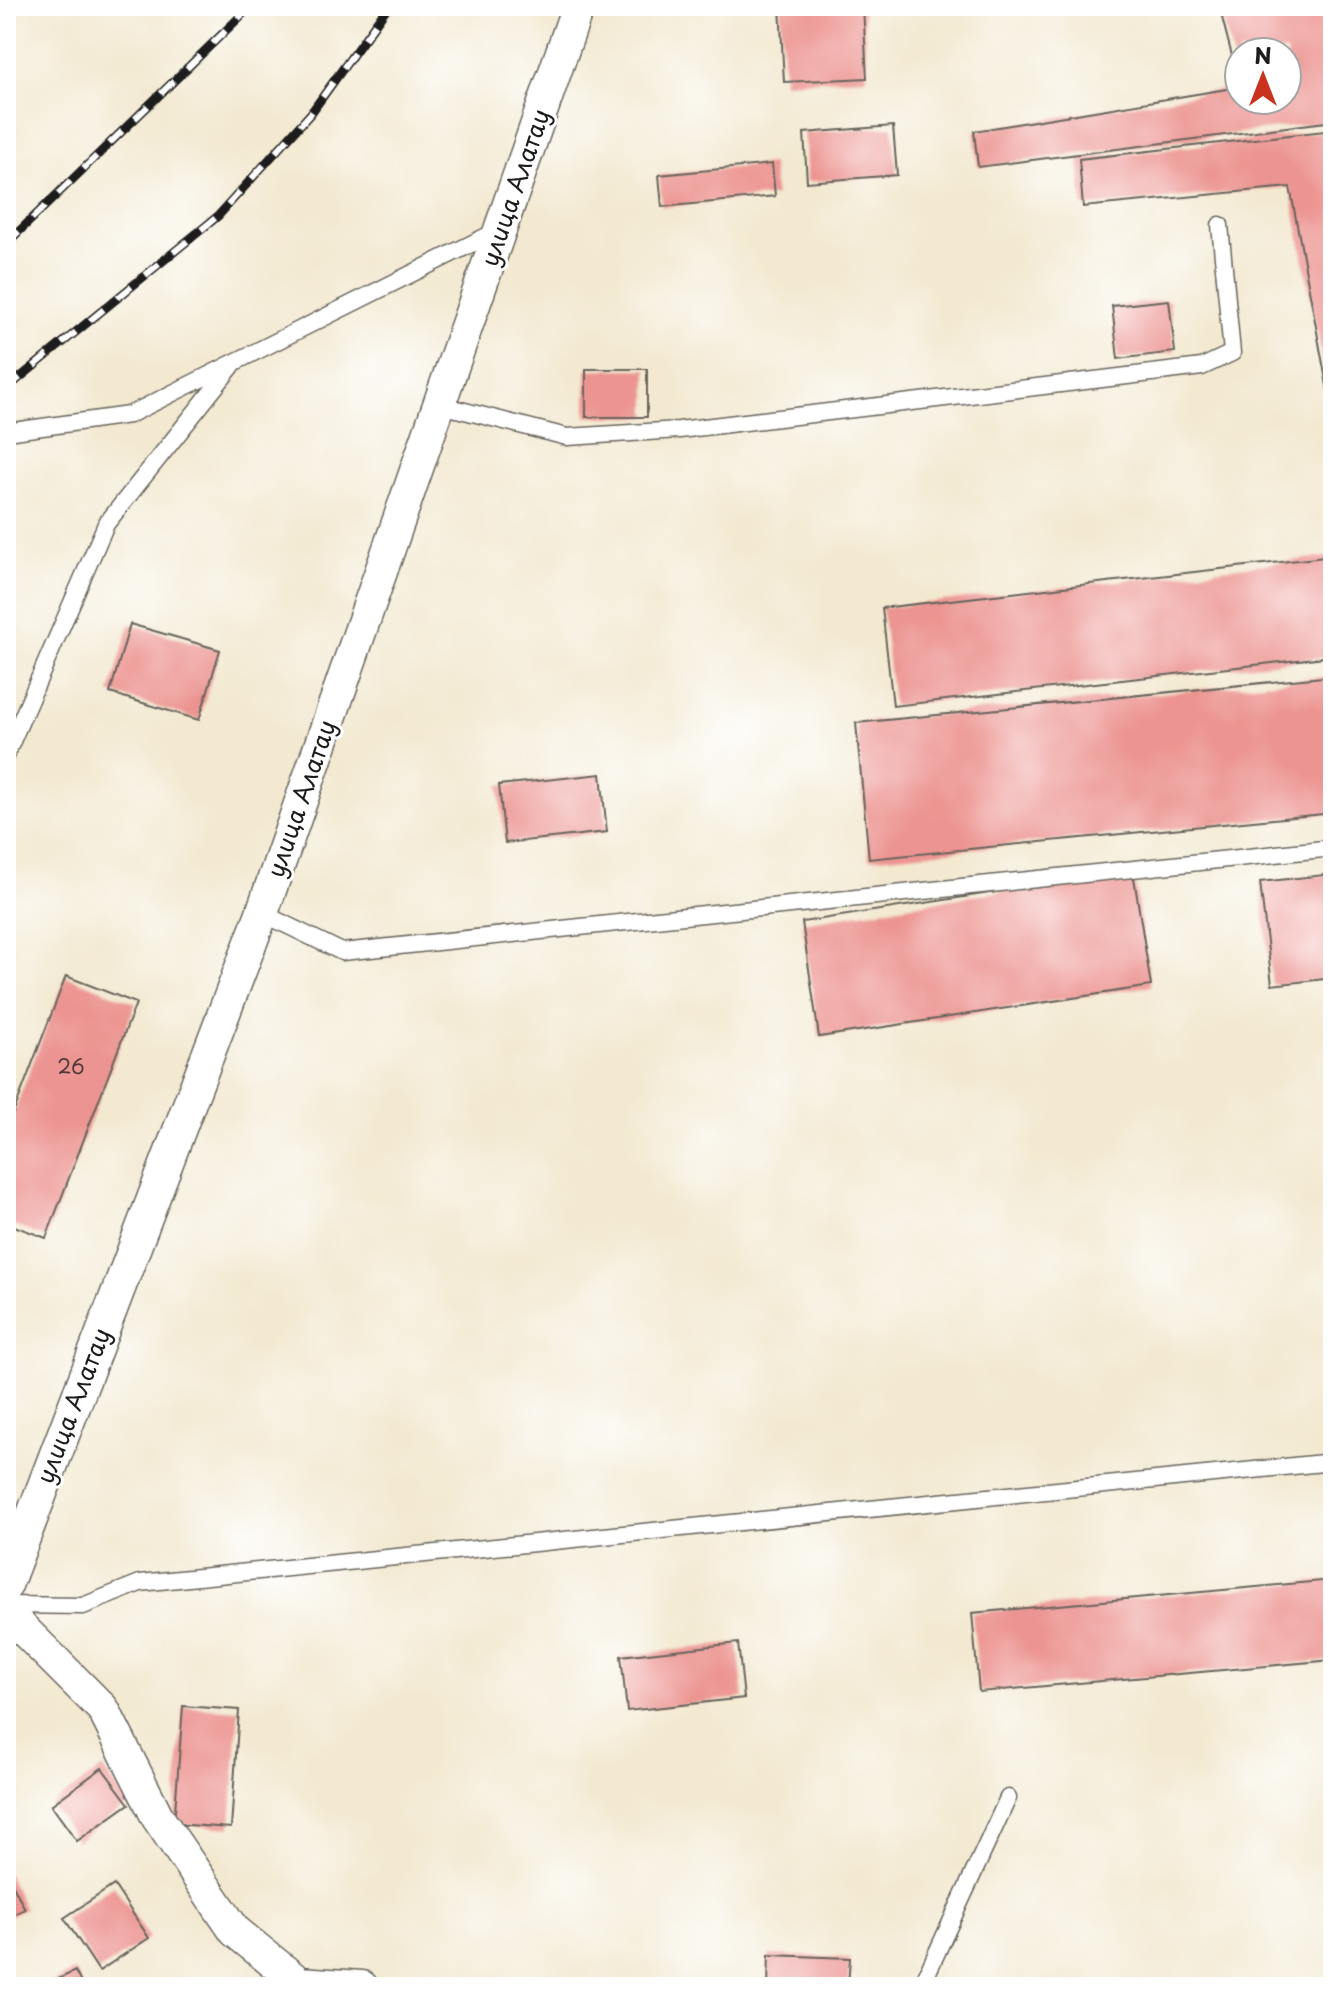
<svg xmlns="http://www.w3.org/2000/svg" width="1339" height="1993" font-family="'Playpen Sans',sans-serif">
	<style>
		.building { fill: #ec9491 }
		.lines { fill: none; stroke-linecap: round; stroke-linejoin: round }
		.lane-casing { stroke: #67645b; stroke-width: 19 }
		.street-casing { stroke: #67645b; stroke-width: 35 }
		.lane { stroke: #fff; stroke-width: 16 }
		.street { stroke: #fff; stroke-width: 32 }
		.rail-casing { stroke: #1c1c1c; stroke-width: 9 }
		.rail { stroke: #fff; stroke-width: 6; stroke-dasharray: 18; stroke-linecap: butt }
		.labels { text-anchor: middle; stroke-width: 6; stroke-linejoin: round; paint-order: stroke }
		.number-label { font-size: 20px; fill: #503a39 }
		.street-label { font-size: 24px; fill: #1c1c1c; stroke: #fff }
	</style>
	<rect width="100%" height="100%" fill="#fff"/>
	<filter id="ink" filterUnits="userSpaceOnUse"><feTurbulence type="fractalNoise" baseFrequency=".0125" numOctaves="2"/><feDisplacementMap in="SourceGraphic" scale="16" xChannelSelector="R" yChannelSelector="G"/><feConvolveMatrix kernelMatrix="1 2 1 2 8 2 1 2 1" color-interpolation-filters="sRGB"/></filter>
	<filter id="wash" filterUnits="userSpaceOnUse"><feTurbulence type="fractalNoise" baseFrequency=".006" numOctaves="4" result="noise"/><feDisplacementMap in="SourceGraphic" scale="32" xChannelSelector="R" yChannelSelector="G"/><feGaussianBlur stdDeviation="1.8" result="paint"/><feColorMatrix in="noise" values="0 0 0 0 0 0 0 0 0 0 0 0 0 0 0 0 0 1.4 0 .05"/><feComposite in="paint" operator="in"/></filter>
	<g filter="url(#wash)">
		<rect width="100%" height="100%" fill="#f3e9d1"/>
		<g id="blocks">
			<path class="building" d="M780 6H863L867 78 784 82Z
				M1219 6H1322L1333 29V121L978 167 974 131 1239 87V100H1287V52H1239L1238 79Z
				M893 126 897 175 807 182 804 133Z
				M1333 130V391H1328L1290 187 1083 207 1079 159Z
				M772 164 775 196 662 207 659 175Z
				M1169 300 1175 352 1118 359 1112 306Z
				M586 369H647V417H586Z
				M1333 556V656L893 706 882 608Z
				M130 624 220 650 199 720 110 693Z
				M1333 676V813L869 859 856 723Z
				M601 774 607 832 505 843 499 785Z
				M1133 871 1151 986 819 1037 802 922Z
				M1333 874V978L1272 985 1260 882Z
				M66 976 136 1003 46 1238 6 1223V1132Z
				M1333 1580V1660L979 1692 972 1613Z
				M738 1643 744 1698 627 1711 621 1656Z
				M183 1706 239 1710 231 1828 174 1824Z
				M102 1768 129 1804 77 1841 51 1805Z
				M6 1871 25 1909 6 1918Z
				M114 1885 149 1938 99 1971 64 1918Z
				M769 1955 850 1958 848 1987H768Z
				M75 1971 83 1987H42Z"/>
		</g>
	</g>
	<g filter="url(#ink)">
		<use href="#blocks" fill-opacity="0" stroke="#67645b" stroke-width="2"/>
		<g class="lines">
			<g class="lane-casing">
				<path id="lane" d="M441 405 567 437 679 430 1202 367 1232 353 1220 225
					M6 432 129 415 499 230
					M6 755 106 524 232 366
					M262 913 342 952 1333 848
					M6 1605 83 1606 140 1583 1333 1462
					M921 1987 1008 1798"/>
			</g>
			<g class="street-casing">
				<path id="street" d="M6 1585 262 913 578 6
					M6 1612 103 1709 158 1818 235 1931 299 1983 362 1987"/>
			</g>
			<use href="#lane" class="lane"/>
			<use href="#street" class="street"/>
			<g class="rail-casing">
				<path id="rail" d="M6 244 251 6
					M6 389 218 216 311 113 388 6"/>
			</g>
			<use href="#rail" class="rail"/>
		</g>
	</g>
	<g class="labels">
		<g class="number-label">
			<text x="71" y="1074">26</text>
		</g>
		<g class="street-label">
			<text transform="translate(516 188) rotate(-71)" y="8">улица Алатау</text>
			<text transform="translate(302 799) rotate(-71)" y="8">улица Алатау</text>
			<text transform="translate(74 1406) rotate(-69)" y="8">улица Алатау</text>
		</g>
	</g>
	<rect width="1339" height="1993" fill="none" stroke="#fff" stroke-width="32"/>
	<g transform="translate(1263 76)"><circle r="38" fill="#ffffff" stroke="#a4a4a4" stroke-width="2"/>
	<path d="M0-6L14 30L0 20L-14 30Z" fill="#c8321e"/>
	<text y="-12" font-size="22" font-weight="bold" text-anchor="middle" fill="#1c1c1c">N</text>
	</g>
</svg>
